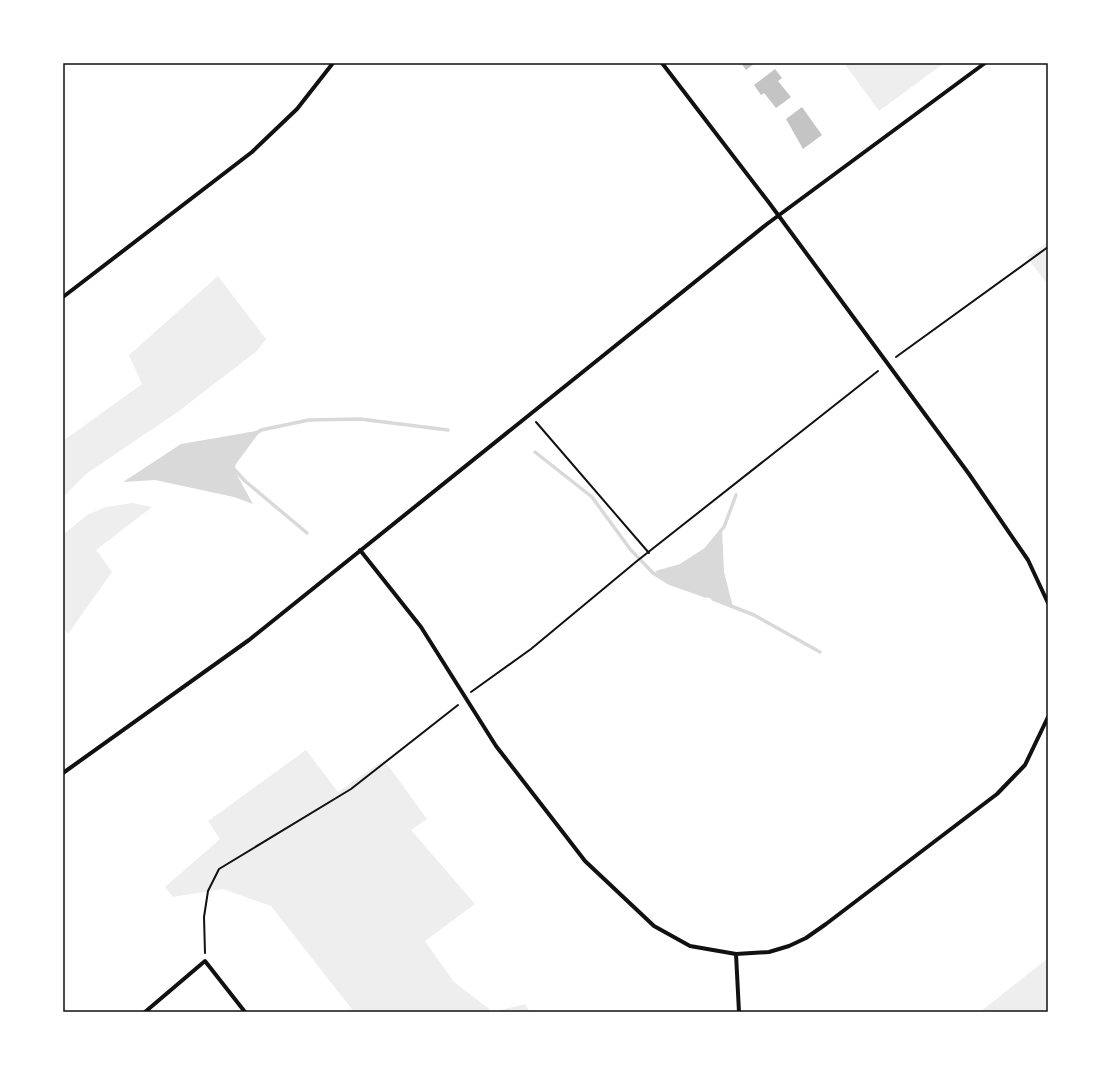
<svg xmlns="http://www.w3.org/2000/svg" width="1111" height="1075" font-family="'Libre Baskerville',serif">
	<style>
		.green { fill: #eee }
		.water { fill: #d9d9d9 }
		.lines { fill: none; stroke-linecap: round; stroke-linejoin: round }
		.stream { stroke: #d9d9d9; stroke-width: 3.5 }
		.building { fill: #c4c4c4 }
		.path { stroke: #111; stroke-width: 2 }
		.minor { stroke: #111; stroke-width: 4 }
		.neatline { fill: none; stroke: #111; stroke-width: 1.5 }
	</style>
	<rect width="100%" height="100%" fill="#fff"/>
	<path class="green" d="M844 63H943V64L879 111Z
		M1048 242V285L1027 257Z
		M218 276 266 339 257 351 179 411 86 474 63 497V441L142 384 129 355Z
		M132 503 152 507 96 550 112 572 68 634 63 628V535L87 515 106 507Z
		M306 750 338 792 384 760 427 819 411 830 475 904 425 941 454 982 493 1012 525 1004 530 1012H354L271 906 223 889 173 897 165 887 220 839 208 821Z
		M1048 958V1012H980Z"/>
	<path class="water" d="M261 430 233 468 253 504 234 497 155 480 123 482 181 444Z
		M722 529 724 572 733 607 669 583 653 573C689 564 699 557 722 529Z"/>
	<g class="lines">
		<path class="stream" d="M258 432 261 430 309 420 360 419 448 430
			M535 452 592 497 630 549 653 573 669 583 706 596
			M234 463 233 468 245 481 307 533
			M658 572 680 566 705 550 724 527 736 495
			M713 599 754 615 820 652"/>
	</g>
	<path class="building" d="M741 63H755L746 70Z
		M775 69 782 78 778 81 791 97 776 108 764 93 761 95 754 85Z
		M802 107 822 135 803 149 786 119Z"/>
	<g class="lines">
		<path class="path" d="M896 357 1048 247
			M536 422 649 553
			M471 692 531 649 637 561 878 371
			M205 953 204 917 208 891 219 869 351 789 458 705"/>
		<path class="minor" d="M662 63 770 204 969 474 1028 560 1048 603
			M63 297 252 152 297 109 333 63
			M360 550 421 627 496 746 565 835 585 861 654 926 690 946 736 954 769 952 789 946 806 938 826 924 997 794 1025 765 1048 717
			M63 773 249 640 767 224 985 63
			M736 954 739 1012
			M145 1012 205 961 245 1012"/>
	</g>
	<rect width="1111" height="1075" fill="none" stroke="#ffffff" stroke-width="128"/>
	<rect x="64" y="64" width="983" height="947" class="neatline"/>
</svg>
